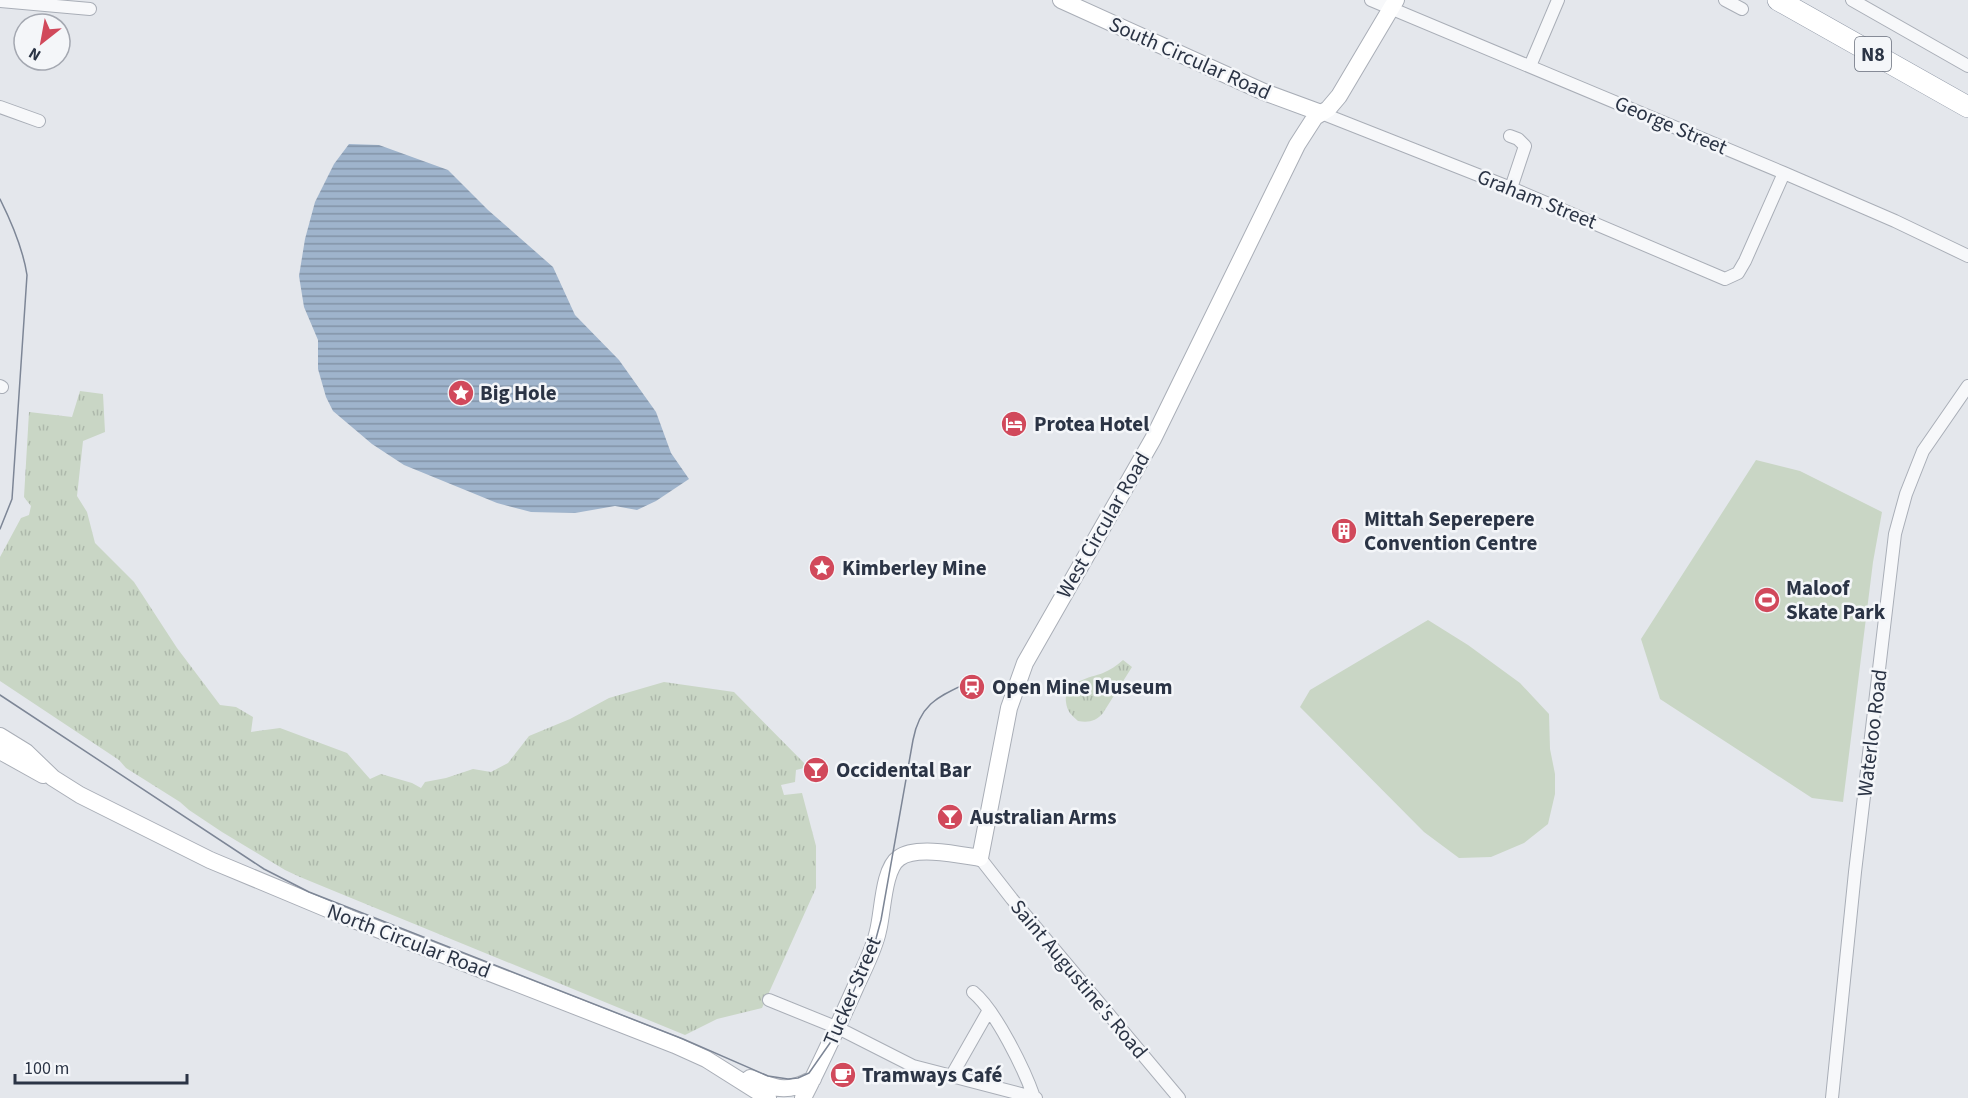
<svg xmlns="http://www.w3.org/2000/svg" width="1968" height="1098" font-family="'Source Sans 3',sans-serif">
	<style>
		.grass { fill: url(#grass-tufts) }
		.green { fill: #c9d6c5 }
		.water { fill: url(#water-rules) }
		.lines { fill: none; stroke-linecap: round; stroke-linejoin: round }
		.street-casing { stroke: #a9aeb7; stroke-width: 14 }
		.secondary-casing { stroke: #a9aeb7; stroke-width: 18 }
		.highway-casing { stroke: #8b94a3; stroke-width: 22 }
		.street { stroke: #f7f8fa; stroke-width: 12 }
		.secondary { stroke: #fff; stroke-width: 16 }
		.highway { stroke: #fff; stroke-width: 21 }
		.tram { stroke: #7d8696; stroke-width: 1.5 }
		.labels { text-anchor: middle; stroke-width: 5; stroke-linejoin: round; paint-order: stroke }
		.shield { fill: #f4f6f9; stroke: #676e7b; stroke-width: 1.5 }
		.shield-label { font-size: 20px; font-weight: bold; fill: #2b3445 }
		.street-label { font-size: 21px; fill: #2b3445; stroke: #f4f6f9 }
		.poi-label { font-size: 21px; font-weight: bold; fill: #2b3445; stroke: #f4f6f9; text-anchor: start }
	</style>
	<defs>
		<pattern id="grass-tufts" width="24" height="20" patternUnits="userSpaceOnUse" patternTransform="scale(1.5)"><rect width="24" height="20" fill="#c9d6c5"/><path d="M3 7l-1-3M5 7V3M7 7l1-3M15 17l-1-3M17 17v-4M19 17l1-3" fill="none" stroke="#adb8ab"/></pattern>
		<pattern id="water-rules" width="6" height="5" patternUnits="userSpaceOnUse" patternTransform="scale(1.5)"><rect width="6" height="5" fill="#9fb4cc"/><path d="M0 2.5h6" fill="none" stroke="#8293a7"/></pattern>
	</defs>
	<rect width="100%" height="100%" fill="#e4e7ec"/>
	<path class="grass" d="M80 391 103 394 105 432 83 441 77 496 87 512 95 543 134 582 177 648 220 705 236 707 253 717 251 732 280 728 347 753 370 779 381 774 412 783 421 788 425 782 446 778 473 769 491 772 508 763 529 736 570 719 609 698 664 682 734 692 808 767 796 770 795 782 781 785 784 795 802 793 816 846V888L762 1008 717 1019 685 1035 300 877 285 870 222 832 189 810 180 802 126 768 119 760 0 681V557L21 518 29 515 31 506 24 497 29 412 72 417Z
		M1123 660 1132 667 1103 713C1096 721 1089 723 1078 721 1071 715 1067 711 1066 702 1063 682 1089 678 1103 673 1110 670 1116 666 1123 660Z"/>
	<path class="green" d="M1756 460 1800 471 1882 512 1873 562 1843 802 1812 798 1660 699 1641 639Z
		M1428 620 1468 645 1520 683 1549 714 1550 749 1555 774V794L1548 824 1524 843 1491 857 1459 858 1424 832 1300 707 1310 690Z"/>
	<path class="water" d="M349 144 379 145 448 170 488 210 553 267 575 315 619 360 656 412 671 453 689 479 656 501 637 510 615 506 575 513 531 512 497 503 404 465 372 444 333 411 326 397 318 369V340L304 307 299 276 305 239 315 202 334 164Z"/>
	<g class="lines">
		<g class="street-casing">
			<path id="street" d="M1371 0 1784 173 1895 221 1968 256
				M1725 0 1742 9
				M1852 0 1968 66
				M0 1 90 9
				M1530 66 1558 0
				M0 107 39 121
				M1321 113 1511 188 1725 279 1738 273 1745 261 1784 173
				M1510 136 1518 139 1525 146 1511 188
				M0 386 2 387
				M980 858 1012 899 1179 1098
				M973 992C996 1011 1024 1069 1034 1097
				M769 1000 838 1028 913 1066 1036 1098
				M952 1075 989 1010
				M1832 1098 1855 872 1895 534 1906 494 1923 451 1968 386"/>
		</g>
		<g class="secondary-casing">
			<path id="secondary" d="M1061 0 1264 92 1321 113
				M0 736 26 752 53 778 80 795 210 860 349 918 675 1045 706 1059 768 1098
				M0 751 43 775
				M750 1078C778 1089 785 1094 813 1079
				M803 1098C822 1061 839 1024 856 986 864 968 874 950 878 931 883 912 883 869 899 858 916 845 961 855 980 858L1009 708 1025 663 1153 439 1297 145 1315 117 1328 109 1339 96 1396 0"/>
		</g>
		<g class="highway-casing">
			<path id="highway" d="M1778 0 1968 107"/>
		</g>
		<use href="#street" class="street"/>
		<use href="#secondary" class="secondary"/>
		<use href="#highway" class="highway"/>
		<path class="tram" d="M0 199C12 223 23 249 27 275L12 499 0 529
			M0 695 264 869 309 892 683 1039 768 1076 788 1079 798 1078 809 1073 830 1043 874 946 881 920 913 740C921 698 945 695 979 677"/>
	</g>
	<defs>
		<g id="sight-disc" transform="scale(1.35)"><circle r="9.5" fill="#d1495b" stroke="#f4f6f9"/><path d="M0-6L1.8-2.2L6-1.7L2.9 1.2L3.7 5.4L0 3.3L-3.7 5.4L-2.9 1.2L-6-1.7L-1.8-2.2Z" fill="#fff"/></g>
		<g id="hotel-disc" transform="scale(1.35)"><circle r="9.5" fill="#d1495b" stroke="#f4f6f9"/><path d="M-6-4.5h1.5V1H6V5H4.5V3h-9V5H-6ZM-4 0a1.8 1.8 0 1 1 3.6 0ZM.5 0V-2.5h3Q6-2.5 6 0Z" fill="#fff"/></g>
		<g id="building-disc" transform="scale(1.35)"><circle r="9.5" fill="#d1495b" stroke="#f4f6f9"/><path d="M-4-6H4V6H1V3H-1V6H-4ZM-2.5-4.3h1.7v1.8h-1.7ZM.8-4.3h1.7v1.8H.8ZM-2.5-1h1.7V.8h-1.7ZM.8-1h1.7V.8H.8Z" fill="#fff"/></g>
		<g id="stadium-disc" transform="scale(1.35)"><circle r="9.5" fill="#d1495b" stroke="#f4f6f9"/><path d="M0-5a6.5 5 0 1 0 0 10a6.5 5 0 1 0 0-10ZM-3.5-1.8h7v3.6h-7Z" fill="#fff"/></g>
		<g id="station-disc" transform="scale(1.35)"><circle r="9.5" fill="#d1495b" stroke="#f4f6f9"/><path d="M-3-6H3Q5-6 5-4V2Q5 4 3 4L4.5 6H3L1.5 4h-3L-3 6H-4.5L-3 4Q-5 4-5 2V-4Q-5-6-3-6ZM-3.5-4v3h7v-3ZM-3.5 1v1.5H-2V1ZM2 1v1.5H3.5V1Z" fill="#fff"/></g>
		<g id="bar-disc" transform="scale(1.35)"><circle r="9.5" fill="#d1495b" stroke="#f4f6f9"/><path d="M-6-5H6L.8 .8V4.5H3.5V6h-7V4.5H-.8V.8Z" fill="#fff"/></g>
		<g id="cafe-disc" transform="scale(1.35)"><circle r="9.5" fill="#d1495b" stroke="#f4f6f9"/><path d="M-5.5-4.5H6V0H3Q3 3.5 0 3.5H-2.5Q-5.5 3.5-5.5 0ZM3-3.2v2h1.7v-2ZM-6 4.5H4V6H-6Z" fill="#fff"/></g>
	</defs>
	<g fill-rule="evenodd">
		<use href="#sight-disc" x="461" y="393"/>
		<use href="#hotel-disc" x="1014" y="424"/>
		<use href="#building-disc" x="1344" y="531"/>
		<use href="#sight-disc" x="822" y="568"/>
		<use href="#stadium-disc" x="1767" y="600"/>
		<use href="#station-disc" x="972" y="687"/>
		<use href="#bar-disc" x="816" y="770"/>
		<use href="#bar-disc" x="950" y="817"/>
		<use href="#cafe-disc" x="843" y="1075"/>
	</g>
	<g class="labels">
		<rect class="shield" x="1855" y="37" width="36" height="34" rx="4.5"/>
		<g class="shield-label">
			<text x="1873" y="61">N8</text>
		</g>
		<g class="street-label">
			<text transform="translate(1190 58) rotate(24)" y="7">South Circular Road</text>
			<text transform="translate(1671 125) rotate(23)" y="7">George Street</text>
			<text transform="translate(1537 199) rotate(22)" y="7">Graham Street</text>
			<text transform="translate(1103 525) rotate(-60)" y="7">West Circular Road</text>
			<text transform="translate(1872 733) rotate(-83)" y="7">Waterloo Road</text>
			<text transform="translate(409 941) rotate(21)" y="7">North Circular Road</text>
			<text transform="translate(1079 979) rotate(50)" y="7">Saint Augustine's Road</text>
			<text transform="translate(852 991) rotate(-67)" y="7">Tucker Street</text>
		</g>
		<g class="poi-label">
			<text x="480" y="400">Big Hole</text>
			<text x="1034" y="431">Protea Hotel</text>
			<text x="1364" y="526">Mittah Seperepere<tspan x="1364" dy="24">Convention Centre</tspan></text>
			<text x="842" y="575">Kimberley Mine</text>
			<text x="1786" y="595">Maloof<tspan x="1786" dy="24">Skate Park</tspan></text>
			<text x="992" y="694">Open Mine Museum</text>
			<text x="836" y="777">Occidental Bar</text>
			<text x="970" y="824">Australian Arms</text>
			<text x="862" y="1082">Tramways Café</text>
		</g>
	</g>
	<g transform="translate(42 42) rotate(211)"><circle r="28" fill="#f4f6f9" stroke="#a4a8b1" stroke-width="1.5"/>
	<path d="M0-4.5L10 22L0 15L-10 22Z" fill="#d1495b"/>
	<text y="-9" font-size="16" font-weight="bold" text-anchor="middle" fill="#2b3445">N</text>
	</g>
	<path d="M15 1074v9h172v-9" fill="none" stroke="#2b3445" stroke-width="3"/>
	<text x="24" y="1074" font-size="18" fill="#2b3445" stroke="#f4f6f9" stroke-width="4.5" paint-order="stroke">100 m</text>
</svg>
